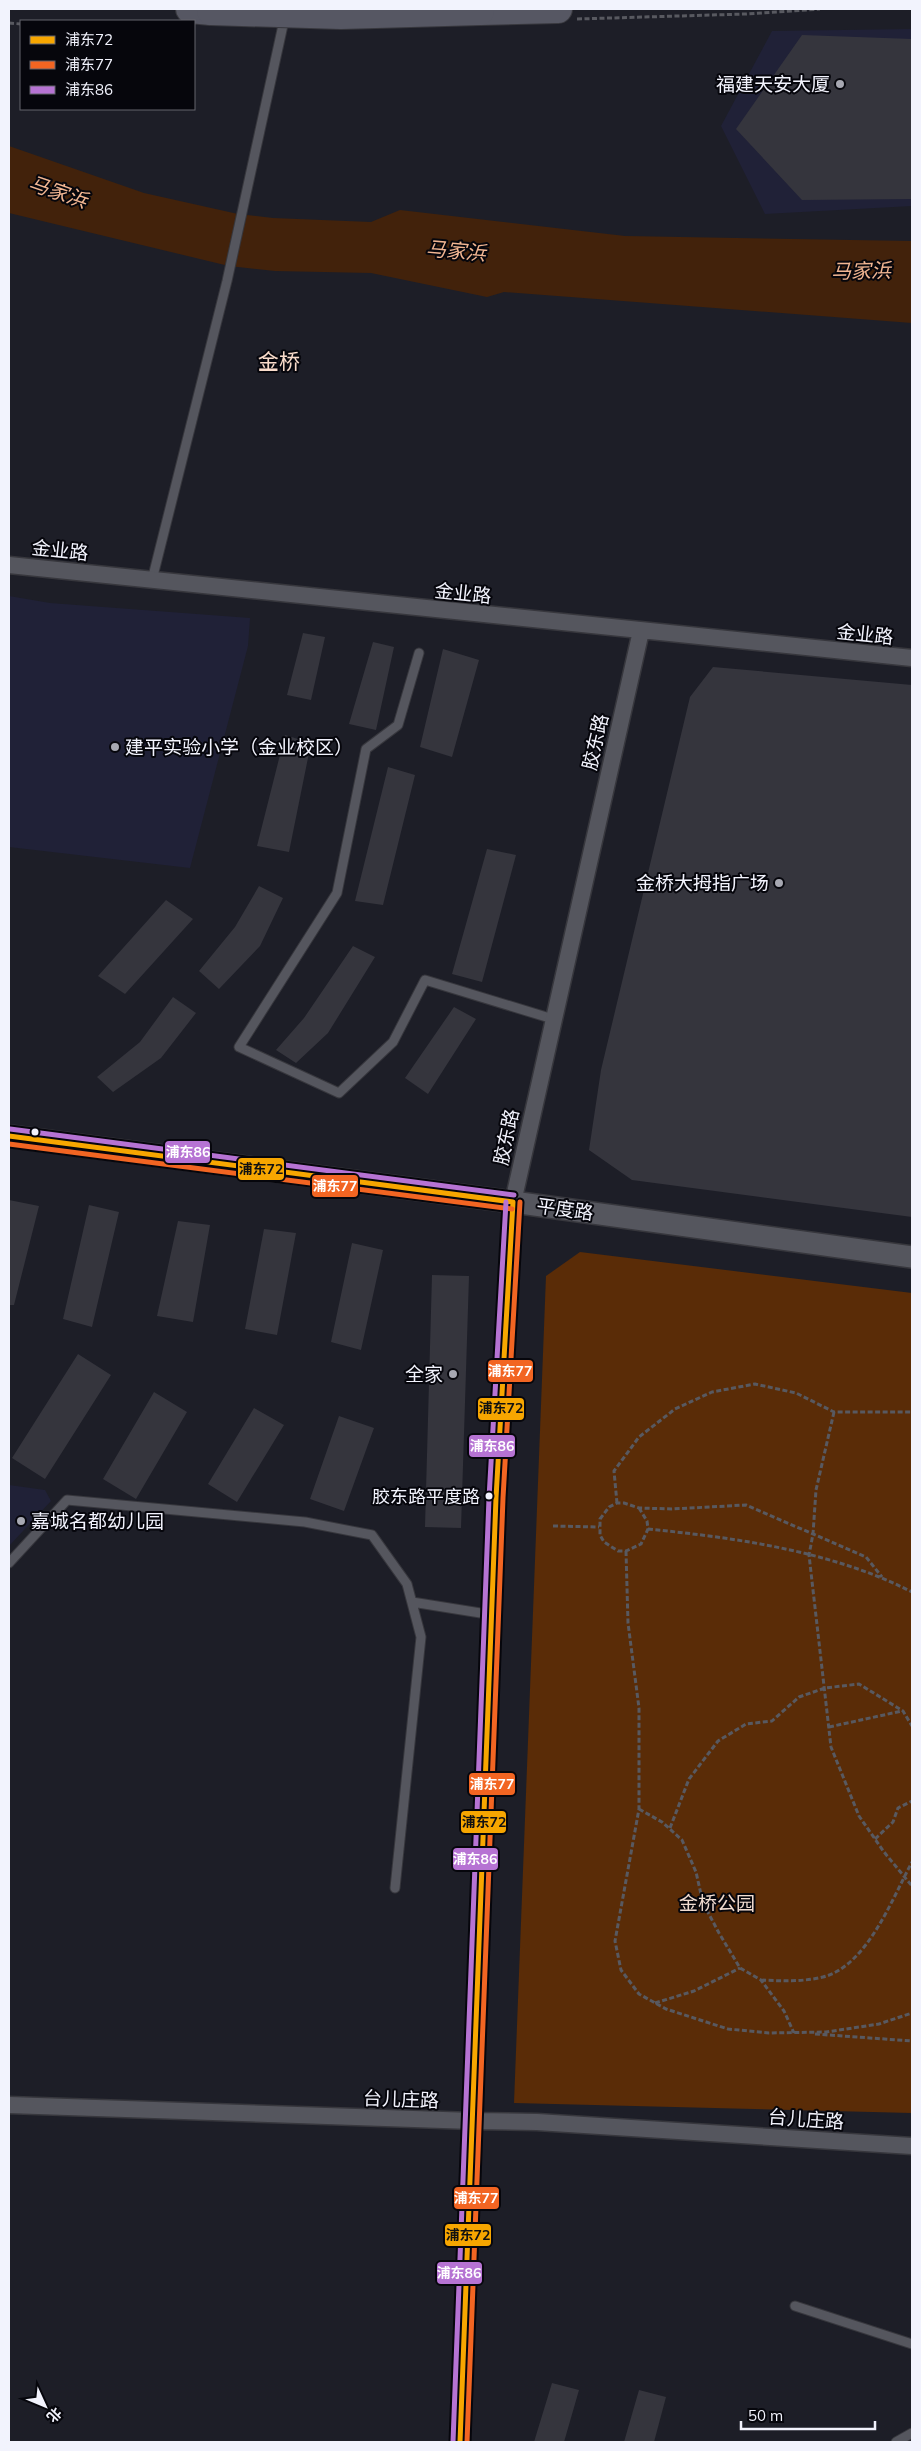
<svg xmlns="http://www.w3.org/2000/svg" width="921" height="2451" font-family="Mulish,'Noto Sans SC',sans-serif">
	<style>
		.built { fill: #202137 }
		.green { fill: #5a2c07 }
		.water { fill: #42220b }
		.building { fill: #35353d }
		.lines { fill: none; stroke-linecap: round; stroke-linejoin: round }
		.service-casing { stroke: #37373d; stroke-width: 11 }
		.minor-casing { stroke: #37373d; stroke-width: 19 }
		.tertiary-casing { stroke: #37373d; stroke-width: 24 }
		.trunk-casing { stroke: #37373d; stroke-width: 30 }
		.path { stroke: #585960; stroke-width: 3; stroke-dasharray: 5 2.5; stroke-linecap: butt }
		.service { stroke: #55565e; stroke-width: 9 }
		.minor { stroke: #55565e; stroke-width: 16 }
		.tertiary { stroke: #55565e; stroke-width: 21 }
		.trunk { stroke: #565763; stroke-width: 28 }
		.trunk-bridge-casing { stroke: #37373d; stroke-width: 30; stroke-linecap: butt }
		.trunk-bridge { stroke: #565763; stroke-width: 28 }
		.bus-1-casing { stroke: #06060c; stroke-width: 9 }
		.bus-2-casing { stroke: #06060c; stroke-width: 9 }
		.bus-3-casing { stroke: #06060c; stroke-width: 9 }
		.bus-1 { stroke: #f7a600; stroke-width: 5 }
		.bus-2 { stroke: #f26522; stroke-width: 5 }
		.bus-3 { stroke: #b673d3; stroke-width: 5 }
		.poi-dot { fill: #a7a8b2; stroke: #06060c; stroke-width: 2 }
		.bus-dot { fill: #f2f3fd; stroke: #06060c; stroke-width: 2 }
		.labels { text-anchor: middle; stroke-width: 4; stroke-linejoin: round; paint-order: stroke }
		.bus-label { font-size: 18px; fill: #f2f3fd; stroke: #06060c; text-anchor: end }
		.poi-label { font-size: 19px; fill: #f2f3fd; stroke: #06060c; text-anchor: end }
		.street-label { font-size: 19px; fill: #f2f3fd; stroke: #06060c }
		.park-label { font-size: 19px; fill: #f1dcd0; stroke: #06060c }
		.water-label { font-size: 20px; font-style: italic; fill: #f2b692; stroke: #06060c }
		.quarter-label { font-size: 21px; fill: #f9dccb; stroke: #06060c }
		.line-badge { stroke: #06060c; stroke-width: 2 }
		.badge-label { font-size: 14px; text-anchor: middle; font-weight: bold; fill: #fff }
		.pale-badge-label { font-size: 14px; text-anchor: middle; font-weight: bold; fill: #111 }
	</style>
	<rect width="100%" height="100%" fill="#1d1e27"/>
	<path class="built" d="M912 29V206L765 214 721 126 772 31Z
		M9 596 50 603 250 618 248 646 190 868 9 847Z
		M9 1485 45 1490 51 1501 9 1546Z"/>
	<path class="green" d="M580 1252 912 1293V2113L514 2103 546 1276Z"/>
	<path class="water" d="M9 146 144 193 238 214 273 218 371 222 400 210 625 236 912 241V323L504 292 487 297 371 273 275 271 229 266 9 213Z"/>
	<path class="building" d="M802 35 912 39V199L802 200 736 129Z
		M303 633 325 637 311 700 287 695Z
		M373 642 394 647 376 730 349 724Z
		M443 649 479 660 452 757 420 747Z
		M713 667 912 685V1217L632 1180 589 1150 601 1070 690 697Z
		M285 735 311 743 289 852 257 846Z
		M388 767 415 775 383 905 355 901Z
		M487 849 516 855 482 982 452 974Z
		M259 886 283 898 260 946 219 989 199 971 235 927Z
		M166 900 193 919 125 994 98 976Z
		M353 946 375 957 328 1033 296 1063 276 1050 304 1018Z
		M173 997 196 1013 161 1058 113 1092 97 1077 140 1042Z
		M454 1007 476 1019 428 1094 405 1078Z
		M9 1200 39 1206 14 1305H9Z
		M89 1205 119 1212 92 1327 63 1319Z
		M178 1221 210 1225 193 1322 157 1316Z
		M264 1229 296 1233 277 1335 245 1329Z
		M352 1243 383 1250 361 1350 331 1342Z
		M432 1275 469 1276 461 1528 425 1527Z
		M78 1354 111 1375 45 1479 12 1458Z
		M154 1392 187 1412 136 1499 103 1479Z
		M254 1408 284 1425 237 1502 208 1484Z
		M339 1416 374 1428 344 1511 310 1499Z
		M552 2383 579 2390 564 2442H534Z
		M639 2390 666 2397 654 2442H624Z"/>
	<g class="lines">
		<g class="service-casing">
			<path id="service" d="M152 580 227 281 285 16
				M419 653 398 725 366 749 337 893 239 1047 339 1093 393 1042 425 980 553 1019
				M9 1563 67 1500 305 1522 372 1535 407 1584 421 1637 395 1888
				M412 1602 493 1615
				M795 2306 912 2344
				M896 2442 912 2433"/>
		</g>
		<g class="minor-casing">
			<path id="minor" d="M9 565 912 658
				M9 2105 472 2121 537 2122 912 2146
				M460 2442 496 1498 513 1202 641 631"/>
		</g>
		<g class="tertiary-casing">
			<path id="tertiary" d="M9 1136 513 1202 912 1257"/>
		</g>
		<g class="trunk-casing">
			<path id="trunk" d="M190 9 211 11
				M480 11 558 9"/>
		</g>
		<path class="path" d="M577 19 746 14 820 9
			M9 23 21 24
			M834 1412 816 1490 813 1534 809 1555 831 1747 859 1816 884 1852 912 1886
			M617 1503 614 1471 639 1437 675 1409 712 1392 755 1384 796 1393 834 1412H912
			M639 1508 647 1521 648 1529 641 1544 626 1551H618L604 1542 600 1535V1519L609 1507 617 1503H624L639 1508 672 1509 746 1505 866 1557 882 1577
			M553 1526 599 1527
			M648 1529C737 1538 832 1551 912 1592
			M626 1551 628 1623 639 1708V1809L615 1941 621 1970 639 1994 666 2009 728 2029 769 2033 826 2032 879 2024 912 2013
			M829 1727 902 1711
			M639 1809 662 1822 682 1840 696 1872 703 1903 719 1933 740 1968 761 1980 784 2011 794 2033
			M670 1828 689 1779 718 1741 746 1724 772 1721 799 1697 825 1688 859 1684 903 1711 912 1726
			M875 1839 893 1822 898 1808 912 1801
			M761 1980C782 1981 802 1982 823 1977 867 1966 892 1899 912 1862
			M655 2003 694 1991 740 1968
			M815 2034 912 2041"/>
		<use href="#service" class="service"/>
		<use href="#minor" class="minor"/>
		<use href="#tertiary" class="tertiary"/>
		<use href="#trunk" class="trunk"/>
		<g class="trunk-bridge-casing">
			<path id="trunk-bridge" d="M211 11 341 15 480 11"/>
		</g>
		<use href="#trunk-bridge" class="trunk-bridge"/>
		<g class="bus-1-casing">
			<path id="bus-1" d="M9 1136 513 1202
				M460 2442 496 1498 513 1202"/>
		</g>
		<g class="bus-2-casing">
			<path id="bus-2" d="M9 1144 512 1209
				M467 2442 503 1498 520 1202"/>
		</g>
		<g class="bus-3-casing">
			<path id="bus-3" d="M10 1129 514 1195
				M453 2442 489 1498 506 1202"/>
		</g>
		<use href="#bus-1" class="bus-1"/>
		<use href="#bus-2" class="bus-2"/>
		<use href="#bus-3" class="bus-3"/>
	</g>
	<g class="poi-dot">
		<circle cx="840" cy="84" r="5"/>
		<circle cx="115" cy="747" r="5"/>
		<circle cx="779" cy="883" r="5"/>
		<circle cx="453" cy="1374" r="5"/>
		<circle cx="21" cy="1521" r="5"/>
	</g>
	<g class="bus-dot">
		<circle cx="35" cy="1132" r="4.5"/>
		<circle cx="489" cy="1496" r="4.5"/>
	</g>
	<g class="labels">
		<g class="bus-label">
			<text x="480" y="1503">胶东路平度路</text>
		</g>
		<g class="poi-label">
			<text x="830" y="91">福建天安大厦</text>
			<text x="125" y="754" text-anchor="start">建平实验小学（金业校区）</text>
			<text x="769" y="890">金桥大拇指广场</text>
			<text x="443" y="1381">全家</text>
			<text x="31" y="1528" text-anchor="start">嘉城名都幼儿园</text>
		</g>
		<g class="street-label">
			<text transform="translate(60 550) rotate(6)" y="7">金业路</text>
			<text transform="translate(463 593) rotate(6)" y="7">金业路</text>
			<text transform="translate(865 634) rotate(6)" y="7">金业路</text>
			<text transform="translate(595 742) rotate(-77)" y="7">胶东路</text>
			<text transform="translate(506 1137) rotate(-78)" y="7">胶东路</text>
			<text transform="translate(565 1209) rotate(8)" y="7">平度路</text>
			<text transform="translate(401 2099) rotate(2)" y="7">台儿庄路</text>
			<text transform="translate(806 2119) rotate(4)" y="7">台儿庄路</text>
		</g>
		<g class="park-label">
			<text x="717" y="1910">金桥公园</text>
		</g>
		<g class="water-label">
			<text transform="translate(58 192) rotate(19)" y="7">马家浜</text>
			<text transform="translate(456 251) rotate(5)" y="7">马家浜</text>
			<text transform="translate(861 271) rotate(-1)" y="7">马家浜</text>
		</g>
		<g class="quarter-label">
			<text x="279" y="369">金桥</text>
		</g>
	</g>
	<g class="line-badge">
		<rect x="164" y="1140" width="47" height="24" rx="5" fill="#b673d3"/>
		<rect x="237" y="1157" width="48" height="24" rx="5" fill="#f7a600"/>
		<rect x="311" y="1174" width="48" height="24" rx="5" fill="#f26522"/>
		<rect x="487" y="1359" width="47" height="24" rx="5" fill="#f26522"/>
		<rect x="477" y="1397" width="48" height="24" rx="5" fill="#f7a600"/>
		<rect x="468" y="1434" width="48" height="24" rx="5" fill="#b673d3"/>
		<rect x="468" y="1772" width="48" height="24" rx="5" fill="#f26522"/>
		<rect x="460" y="1810" width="47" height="24" rx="5" fill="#f7a600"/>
		<rect x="452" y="1847" width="47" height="24" rx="5" fill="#b673d3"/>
		<rect x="453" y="2186" width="47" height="24" rx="5" fill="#f26522"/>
		<rect x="444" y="2223" width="48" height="24" rx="5" fill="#f7a600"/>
		<rect x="436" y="2261" width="47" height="24" rx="5" fill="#b673d3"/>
	</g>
	<g class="badge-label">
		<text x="188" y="1157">浦东86</text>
		<text x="335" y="1191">浦东77</text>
		<text x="510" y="1376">浦东77</text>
		<text x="492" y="1451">浦东86</text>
		<text x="492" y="1789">浦东77</text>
		<text x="475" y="1864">浦东86</text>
		<text x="476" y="2203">浦东77</text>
		<text x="459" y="2278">浦东86</text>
	</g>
	<g class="pale-badge-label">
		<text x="261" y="1174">浦东72</text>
		<text x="501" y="1413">浦东72</text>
		<text x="484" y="1827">浦东72</text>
		<text x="468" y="2240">浦东72</text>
	</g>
	<rect width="921" height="2451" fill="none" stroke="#f2f3fd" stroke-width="20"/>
	<rect x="20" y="20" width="175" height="90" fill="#06060c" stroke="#64656c"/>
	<rect x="30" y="36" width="25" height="8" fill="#f7a600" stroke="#64656c"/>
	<text x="65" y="45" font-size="15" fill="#f2f3fd">浦东72</text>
	<rect x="30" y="61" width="25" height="8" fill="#f26522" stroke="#64656c"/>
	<text x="65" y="70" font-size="15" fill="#f2f3fd">浦东77</text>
	<rect x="30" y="86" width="25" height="8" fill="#b673d3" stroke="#64656c"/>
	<text x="65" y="95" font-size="15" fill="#f2f3fd">浦东86</text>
	<g transform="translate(45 2406) rotate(134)" stroke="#06060c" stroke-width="4" paint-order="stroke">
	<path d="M0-4L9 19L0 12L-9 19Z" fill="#f2f3fd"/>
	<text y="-8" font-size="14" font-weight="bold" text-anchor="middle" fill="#f2f3fd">北</text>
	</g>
	<path d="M741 2421v8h134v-8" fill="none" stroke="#f2f3fd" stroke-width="2.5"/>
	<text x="748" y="2421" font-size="15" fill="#f2f3fd" stroke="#06060c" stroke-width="4" paint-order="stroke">50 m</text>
</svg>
